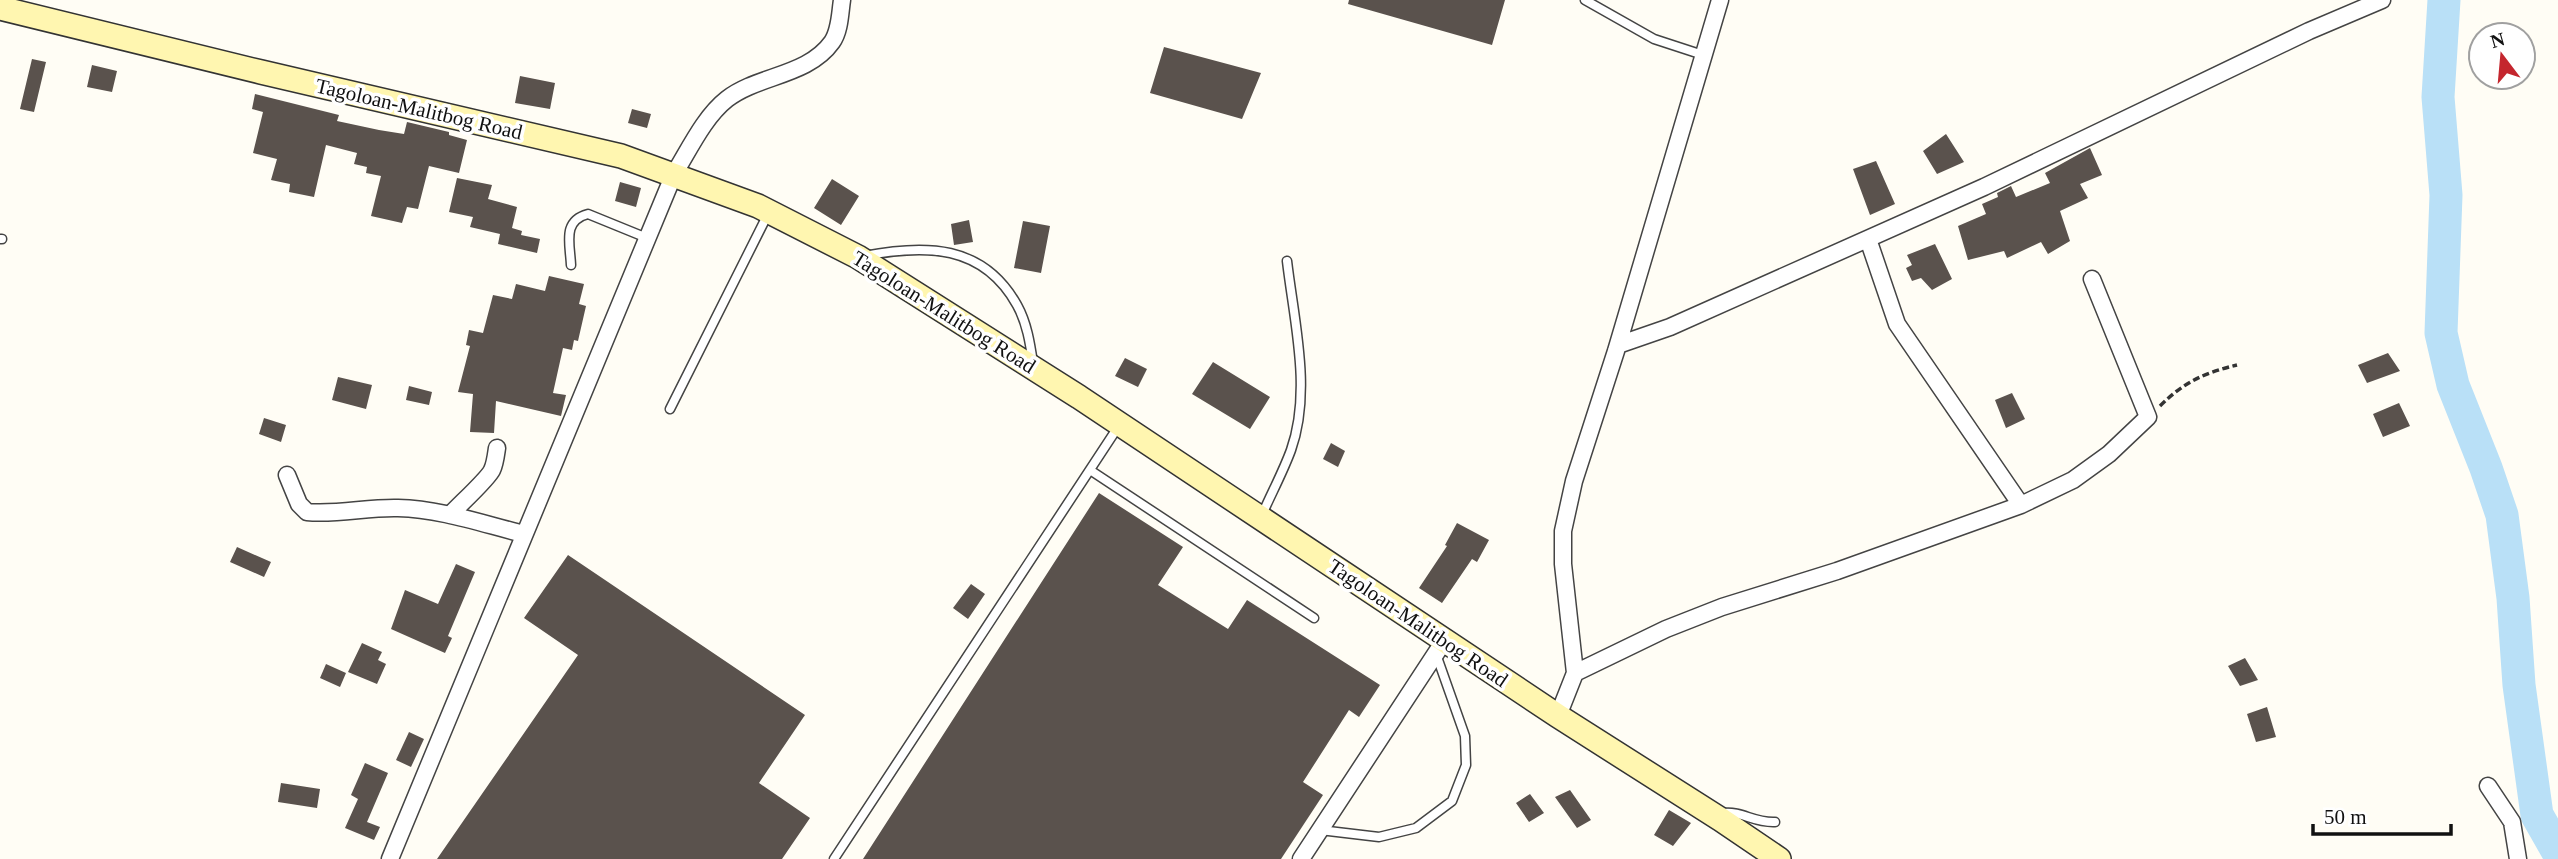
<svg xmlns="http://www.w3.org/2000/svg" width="2558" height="859" font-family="Georgia,serif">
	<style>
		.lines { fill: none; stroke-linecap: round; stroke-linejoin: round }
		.river { stroke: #b9e0f7; stroke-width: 33 }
		.building { fill: #5a524d }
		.service-casing { stroke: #444; stroke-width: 11 }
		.minor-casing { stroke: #444; stroke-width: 19 }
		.secondary-casing { stroke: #333; stroke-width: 26 }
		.path { stroke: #333; stroke-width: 3.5; stroke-dasharray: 7 3.5; stroke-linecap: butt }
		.service { stroke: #fff; stroke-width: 8 }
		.minor { stroke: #fff; stroke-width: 16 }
		.secondary { stroke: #fff6b0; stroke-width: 23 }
		.labels { text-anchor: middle; stroke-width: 7; stroke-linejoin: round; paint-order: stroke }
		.street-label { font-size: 21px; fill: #111; stroke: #fff }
	</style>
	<rect width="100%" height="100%" fill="#fffdf5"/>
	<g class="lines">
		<path class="river" d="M2444 0 2438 97 2446 195 2441 333 2453 385 2486 468 2502 515 2513 598 2519 685 2537 815 2558 852"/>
	</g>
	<path class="building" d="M1349 0H1505L1492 45 1348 4Z
		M1164 47 1261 73 1242 119 1150 93Z
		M32 59 46 62 34 112 20 109Z
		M92 65 117 71 112 92 87 87Z
		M520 76 555 83 550 109 515 103Z
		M255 94 339 115 337 121 379 130 404 134 407 122 449 132V135L467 140 459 173 429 166 418 209 407 207 402 223 371 216 381 176 366 173 367 167 354 164 357 153 326 145 314 197 289 192 290 184 271 180 277 159 253 153 263 112 252 109Z
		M632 109 651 114 647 128 628 123Z
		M1946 134 1964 162 1937 174 1923 151Z
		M2090 148 2102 175 2080 184 2088 198 2060 211 2070 241 2048 254 2041 242 2007 258 2004 251 1968 260 1958 226 1986 214 1982 204 1998 197 1997 193 2011 186 2016 197 2050 183 2045 173Z
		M1876 161 1895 204 1870 215 1853 169Z
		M457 178 492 185 488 199 517 207 512 228 522 231 521 235 540 239 537 253 498 244 500 234 470 227 473 217 449 212Z
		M832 179 859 196 841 225 814 208Z
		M620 182 641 188 636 207 615 201Z
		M969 220 973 242 954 245 951 224Z
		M1023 221 1050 226 1041 273 1014 268Z
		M1935 244 1952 279 1932 290 1921 278 1912 281 1906 268 1912 265 1907 255Z
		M549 276 584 284 579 304 586 306 578 341 574 340 572 350 563 348 553 393 566 395 561 416 496 401 494 433 470 432 473 394 458 392 470 346 466 345 469 330 483 333 493 295 512 299 516 284 545 291Z
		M2388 353 2400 371 2367 383 2358 365Z
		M1125 358 1147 369 1138 387 1115 376Z
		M1213 362 1270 397 1250 429 1192 394Z
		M338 377 372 385 366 409 332 400Z
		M409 386 432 392 429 405 406 400Z
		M2012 393 2025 419 2006 428 1995 400Z
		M2399 403 2410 426 2383 437 2373 414Z
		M264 418 286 425 281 442 259 434Z
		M1331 443 1345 451 1338 467 1323 459Z
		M1099 493 1183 547 1158 585 1228 629 1247 600 1380 685 1359 717 1349 710 1303 782 1323 795 1281 859H863Z
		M1457 523 1489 540 1477 562 1472 559 1442 603 1419 588 1447 546 1445 545Z
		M237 547 271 562 264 577 230 562Z
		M568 555 805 715 759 783 810 818 782 859H437L578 655 524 618Z
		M456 564 475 572 448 636 452 638 445 653 391 629 405 590 438 604Z
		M971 584 985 594 968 619 953 608Z
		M362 643 382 652 378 660 386 664 377 684 348 672Z
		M2245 658 2258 680 2240 686 2228 666Z
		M326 664 346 673 340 687 320 678Z
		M2267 707 2276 737 2256 742 2247 714Z
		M409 732 424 739 411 767 396 760Z
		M365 763 388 773 367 822 380 827 374 840 345 828 358 799 351 795Z
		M281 783 320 789 317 808 278 802Z
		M1570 790 1591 820 1577 828 1555 797Z
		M1530 794 1544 813 1529 822 1516 803Z
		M1669 810 1691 823 1673 846 1654 835Z"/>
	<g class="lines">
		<g class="service-casing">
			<path id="service" d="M1585 0 1654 39 1703 55
				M0 239H2
				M864 256C925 244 983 244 1017 305 1027 323 1030 343 1033 363
				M571 265C570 243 562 221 588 214L647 238
				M670 409 768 214
				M1090 470 1314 618
				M1262 515C1271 494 1283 472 1291 450 1312 391 1294 321 1287 261
				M1724 813C1742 811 1754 823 1775 822
				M1320 830 1379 837 1416 828 1452 801 1466 765 1465 736 1436 654
				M834 859 1118 427"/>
		</g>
		<g class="minor-casing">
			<path id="minor" d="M1868 239 1897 324 2021 505
				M1618 345 1670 327 1984 187 2309 31 2382 0
				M287 475 299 504 307 512C337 515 368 507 398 508 441 509 483 524 524 534
				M450 515C459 505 488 479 492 470 495 464 496 455 497 448
				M1575 673 1666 629 1722 607 1837 571 2021 505 2073 480 2109 454 2148 417 2092 279
				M1558 716 1575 673 1563 564V531L1574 481 1616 351 1720 0
				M2488 786 2512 822 2518 859
				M390 859 674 174C689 150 704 117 727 99 758 75 808 76 832 42 840 31 840 13 842 0
				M1301 859 1444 641"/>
		</g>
		<g class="secondary-casing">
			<path id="secondary" d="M0 8 261 72 621 156 758 206 858 257 1079 397 1558 716 1720 819 1779 859"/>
		</g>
		<path class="path" d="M2160 406C2184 382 2204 373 2237 365"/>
		<use href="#service" class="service"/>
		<use href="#minor" class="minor"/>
		<use href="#secondary" class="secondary"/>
	</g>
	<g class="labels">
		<g class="street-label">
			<text transform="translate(419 109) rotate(13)" y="7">Tagoloan-Malitbog Road</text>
			<text transform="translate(944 312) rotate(32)" y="7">Tagoloan-Malitbog Road</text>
			<text transform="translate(1418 623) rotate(34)" y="7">Tagoloan-Malitbog Road</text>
		</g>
	</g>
	<g transform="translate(2502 56) rotate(344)"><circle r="33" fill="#ffffff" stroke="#a0a0a0" stroke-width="2"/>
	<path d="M0-5L12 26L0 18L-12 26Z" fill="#c4262e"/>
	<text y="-10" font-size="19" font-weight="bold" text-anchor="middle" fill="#111111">N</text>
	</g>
	<path d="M2313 824v10h138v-10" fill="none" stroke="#111111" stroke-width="3.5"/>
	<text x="2324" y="824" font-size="21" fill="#111111" stroke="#ffffff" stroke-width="5" paint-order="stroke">50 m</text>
</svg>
